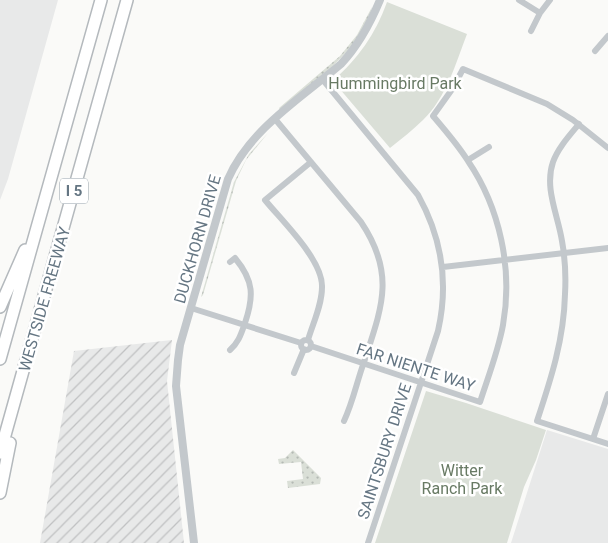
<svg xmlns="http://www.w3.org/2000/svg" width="608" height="543" font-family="Roboto,sans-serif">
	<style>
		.built { fill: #e8e9e9 }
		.industrial { fill: url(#industrial-furrows) }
		.grass { fill: url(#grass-dots) }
		.park { fill: #dadfd7 }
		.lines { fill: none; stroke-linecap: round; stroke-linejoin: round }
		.motorway-casing { stroke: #b4b9bd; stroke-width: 14 }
		.minor { stroke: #c3c8cc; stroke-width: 6 }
		.tertiary { stroke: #c3c8cc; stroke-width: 8 }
		.motorway { stroke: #fff; stroke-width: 11 }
		.labels { text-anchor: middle; stroke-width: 5; stroke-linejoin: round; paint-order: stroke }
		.shield { fill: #fff; stroke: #939fa8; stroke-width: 1 }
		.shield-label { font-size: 15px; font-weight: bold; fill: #657683 }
		.park-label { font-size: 16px; fill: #687a64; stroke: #fff }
		.street-label { font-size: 16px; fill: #657683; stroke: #fff }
	</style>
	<defs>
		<pattern id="industrial-furrows" width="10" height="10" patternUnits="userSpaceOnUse" patternTransform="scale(1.25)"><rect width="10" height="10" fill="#e8e9e9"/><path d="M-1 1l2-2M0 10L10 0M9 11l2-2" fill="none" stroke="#c0c1c2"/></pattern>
		<pattern id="grass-dots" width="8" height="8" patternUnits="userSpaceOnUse" patternTransform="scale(1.25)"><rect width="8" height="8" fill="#dadfd7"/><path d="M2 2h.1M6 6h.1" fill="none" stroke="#b4b9b4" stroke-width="1.8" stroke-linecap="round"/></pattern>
	</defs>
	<rect width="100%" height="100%" fill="#fafaf8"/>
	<path class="built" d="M0 0H58L8 179 0 200Z
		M547 430 608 449V543H511Z"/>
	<path class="industrial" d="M172 340 167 381 184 543H40L74 351Z"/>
	<path class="grass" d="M372 7C365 47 310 85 280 110L279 108 340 56 357 35Z
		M268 133 246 160 236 181 203 295 201 297 234 182 249 154Z
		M293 450 321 478 320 484 288 488 287 481 303 479 301 462 279 464 278 459 285 458Z"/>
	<path class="park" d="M387 2 467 34C456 63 446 98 423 120 413 130 401 139 390 148L333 81C359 57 375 35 387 2Z
		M426 391 466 403 546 430 536 460 524 487 507 543H375Z"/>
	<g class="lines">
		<g class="motorway-casing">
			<path id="motorway" d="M0 307 25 250
				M0 359 101 0
				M0 453 127 0
				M0 493 10 443"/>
		</g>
		<path class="minor" d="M519 0 540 13
			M531 31 540 13 550 0
			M595 51 608 36
			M323 80 418 195C442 238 449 283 438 331L368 543
			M275 119 361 222C396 274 382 307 364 362 357 381 353 402 344 421
			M579 124C569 136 558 148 553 162 544 188 558 215 562 241 565 258 566 277 565 294 564 339 551 379 537 421L608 444
			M468 160 489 147
			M443 267 608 248
			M191 308 301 343
			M301 345a5 5 0 1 1 10 0a5 5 0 1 1-10 0Z
			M308 340C313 323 322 305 322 287 323 260 282 221 265 200L311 162
			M311 346 480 402C488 377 498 352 503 325 513 269 500 208 468 161 458 145 445 130 433 116L453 88 463 69 547 104 573 120 608 148
			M230 350C239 342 241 334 245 323 254 296 254 281 235 258L230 262
			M294 373 304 349
			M593 439 608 394"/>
		<path class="tertiary" d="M194 543 176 386 178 360 180 345 228 179C250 129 301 98 341 64 359 45 370 24 380 0"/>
		<use href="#motorway" class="motorway"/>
	</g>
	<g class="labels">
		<rect class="shield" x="60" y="178.5" width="28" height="25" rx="4"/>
		<g class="shield-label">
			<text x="74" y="196">I 5</text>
		</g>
		<g class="park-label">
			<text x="395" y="89">Hummingbird Park</text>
			<text x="462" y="476">Witter<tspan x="462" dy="18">Ranch Park</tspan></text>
		</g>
		<g class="street-label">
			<text transform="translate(197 239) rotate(-74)" y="6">DUCKHORN DRIVE</text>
			<text transform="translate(44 299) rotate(-74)" y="6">WESTSIDE FREEWAY</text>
			<text transform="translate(416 367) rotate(18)" y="6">FAR NIENTE WAY</text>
			<text transform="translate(384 451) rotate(-72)" y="6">SAINTSBURY DRIVE</text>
		</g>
	</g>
</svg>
